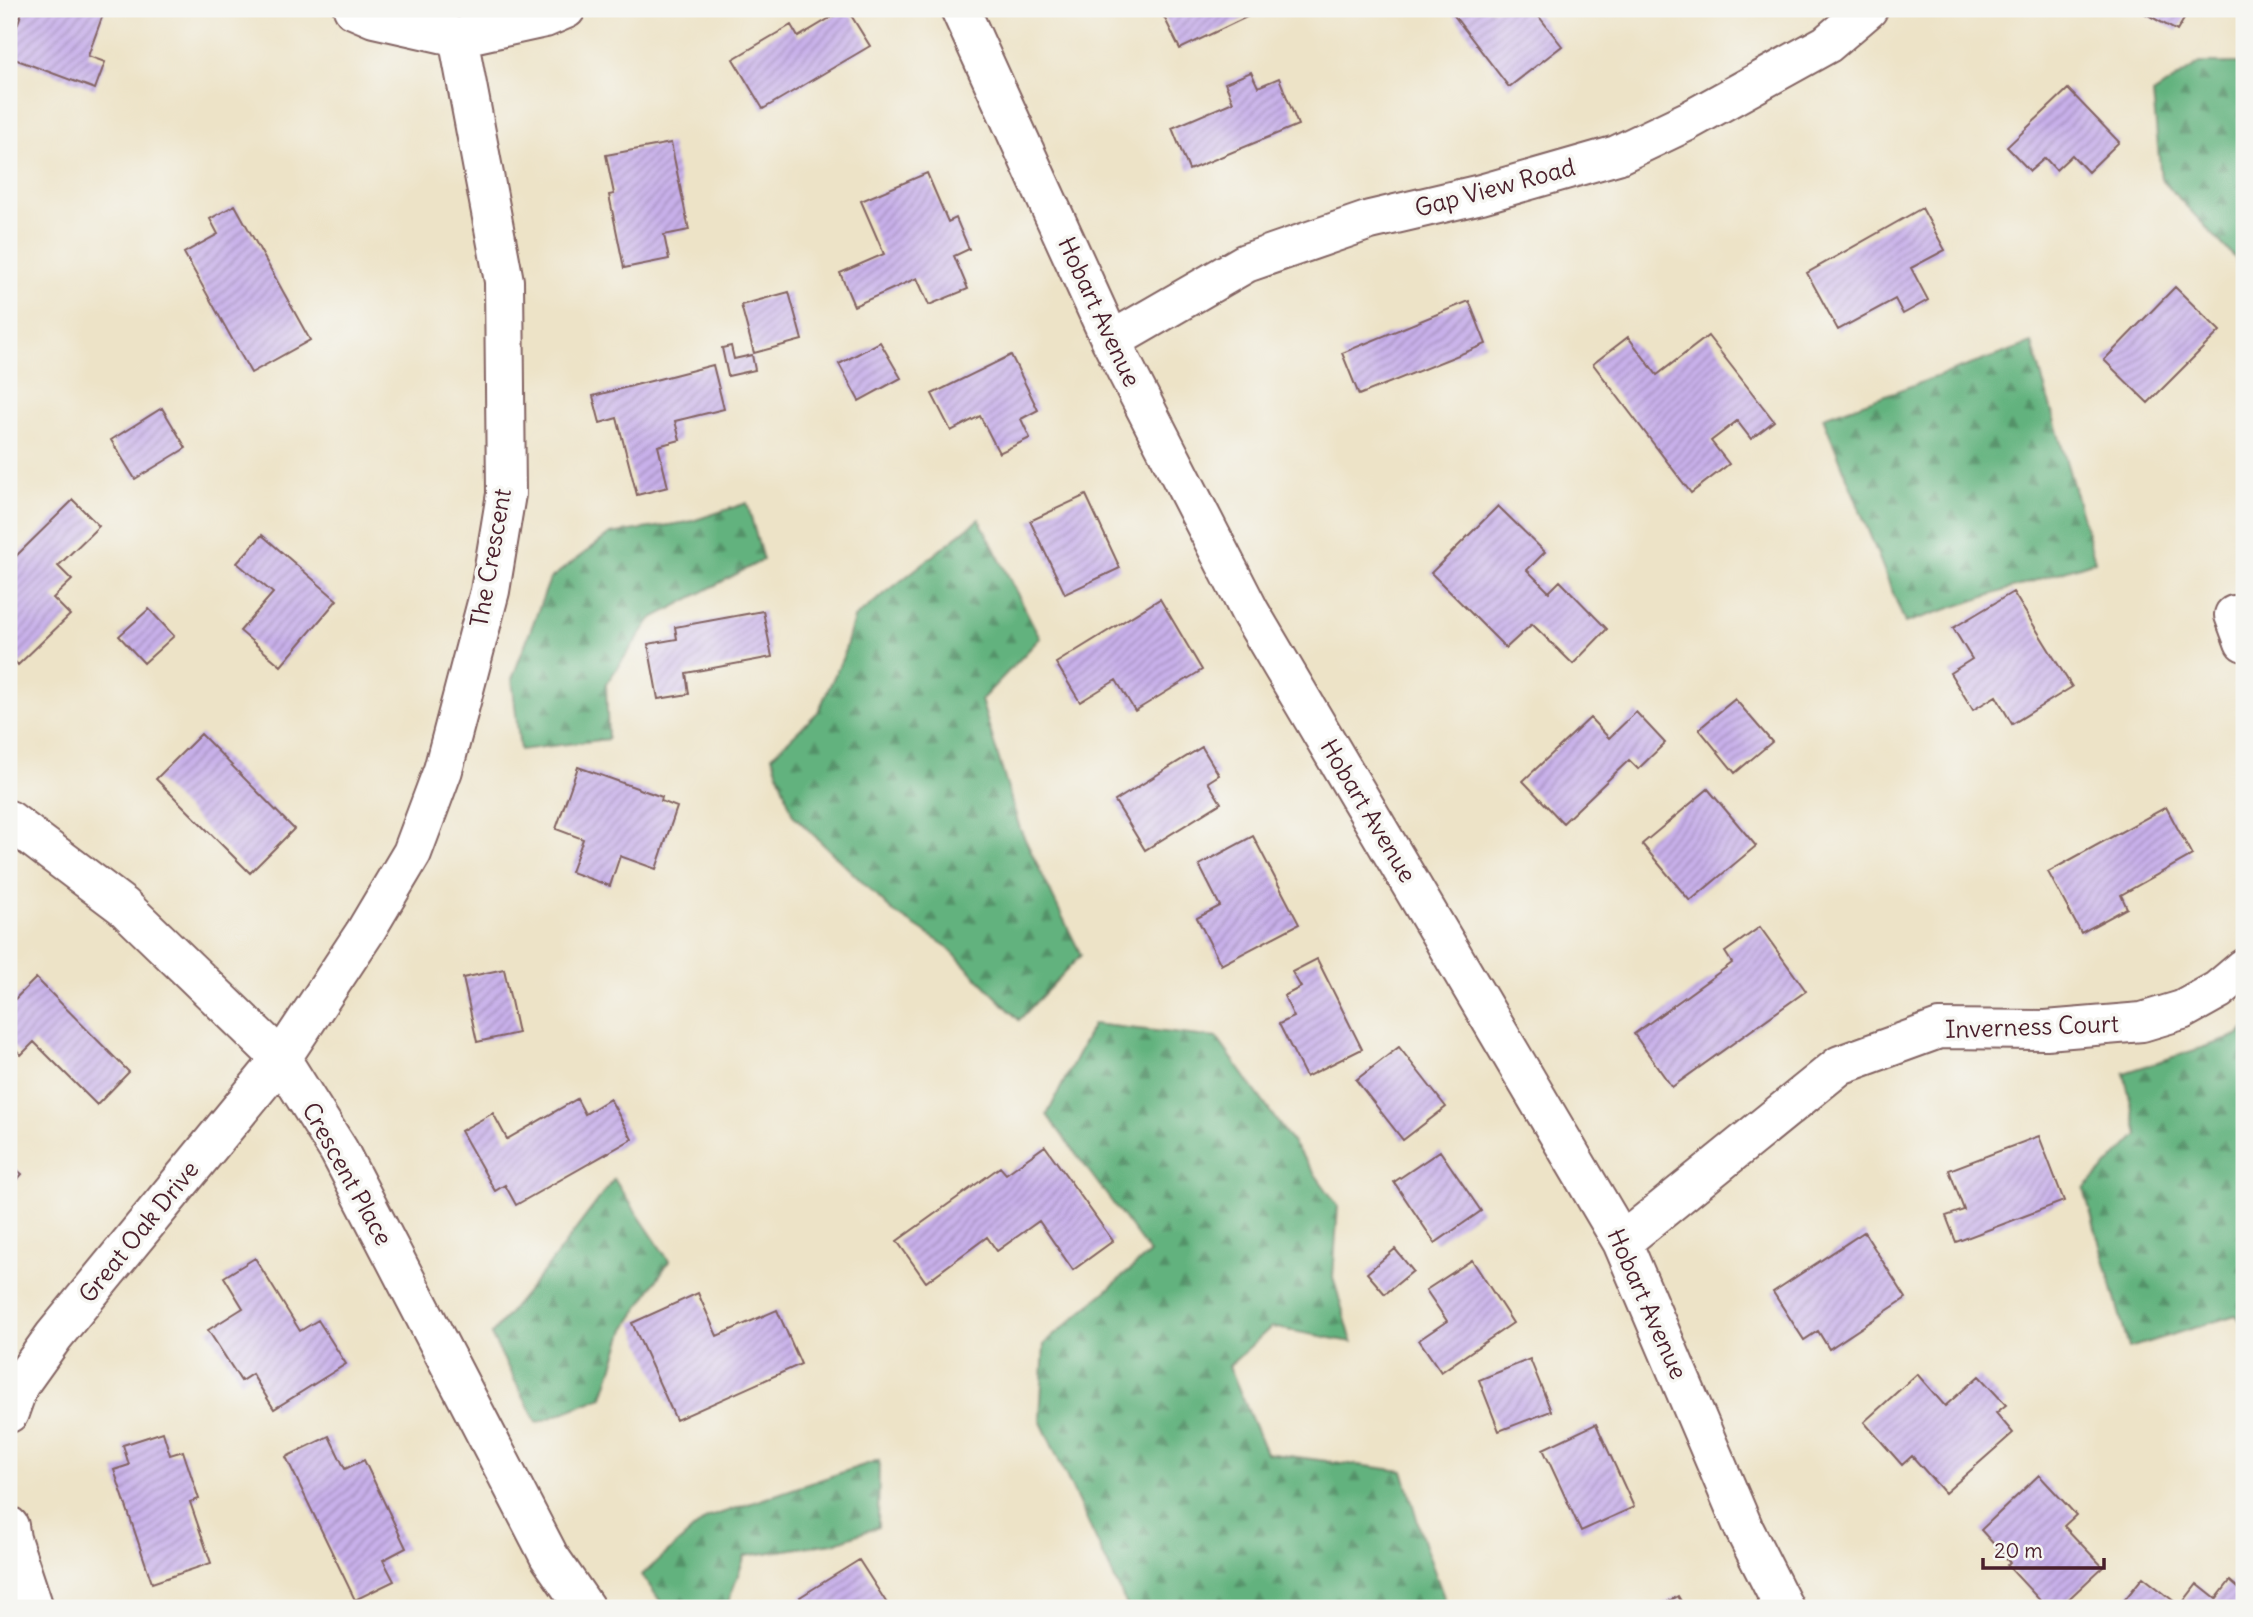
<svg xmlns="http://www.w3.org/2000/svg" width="2253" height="1617" font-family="Delius,sans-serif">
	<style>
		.forest { fill: url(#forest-firs); stroke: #566854; stroke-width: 2 }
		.building { fill: url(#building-hatch) }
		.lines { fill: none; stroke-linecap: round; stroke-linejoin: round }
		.minor-casing { stroke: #836462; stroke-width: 42 }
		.minor { stroke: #fff; stroke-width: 38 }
		.labels { text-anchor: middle; stroke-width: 7; stroke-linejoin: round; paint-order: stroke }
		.street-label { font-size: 24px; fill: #4a1f2b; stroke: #f6f6f2 }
	</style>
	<defs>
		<pattern id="forest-firs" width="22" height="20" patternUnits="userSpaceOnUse" patternTransform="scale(1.75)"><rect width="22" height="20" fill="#62b27e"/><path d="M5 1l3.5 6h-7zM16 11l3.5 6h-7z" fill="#539067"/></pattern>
		<pattern id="building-hatch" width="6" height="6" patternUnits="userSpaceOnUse" patternTransform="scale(1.75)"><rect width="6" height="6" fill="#c8b0ea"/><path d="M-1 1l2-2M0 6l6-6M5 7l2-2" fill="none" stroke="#a48fbe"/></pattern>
	</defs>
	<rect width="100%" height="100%" fill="#f6f6f2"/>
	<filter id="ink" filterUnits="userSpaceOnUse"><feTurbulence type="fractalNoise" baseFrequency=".0143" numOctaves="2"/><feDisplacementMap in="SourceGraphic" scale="14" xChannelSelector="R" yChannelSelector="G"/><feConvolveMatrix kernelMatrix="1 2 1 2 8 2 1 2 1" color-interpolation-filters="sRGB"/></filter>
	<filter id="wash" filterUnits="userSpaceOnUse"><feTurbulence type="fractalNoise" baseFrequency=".00686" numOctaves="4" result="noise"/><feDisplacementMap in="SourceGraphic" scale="28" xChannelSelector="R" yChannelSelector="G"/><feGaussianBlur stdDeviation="1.57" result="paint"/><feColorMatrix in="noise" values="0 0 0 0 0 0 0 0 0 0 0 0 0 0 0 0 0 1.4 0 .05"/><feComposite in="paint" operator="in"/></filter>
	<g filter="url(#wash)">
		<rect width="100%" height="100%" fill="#ede3c7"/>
		<path class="forest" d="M2200 63H2244V301L2236 259 2161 179 2153 94Z
			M2032 343 2095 561 1905 623 1823 417Z
			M747 503 763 560 651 619 606 684 608 739 520 750 512 679 550 579 610 534 689 522Z
			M979 519 1040 638 981 700 1020 829 1081 955 1019 1020 946 946 892 911 793 815 772 756 818 712 843 657 854 618Z
			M1093 1024 1217 1038 1338 1206 1333 1277 1352 1342 1271 1327 1229 1366 1266 1453 1403 1471 1424 1543 1448 1608H1128L1040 1420 1044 1344 1150 1253 1047 1115Z
			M2244 1030V1326L2236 1315 2129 1348 2084 1189 2138 1135 2124 1073 2238 1036Z
			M614 1179 669 1261 625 1329 603 1397 537 1423 491 1335 549 1265Z
			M879 1460 878 1527 833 1543 745 1556 726 1608H665L642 1575 707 1518Z"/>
		<g id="blocks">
			<path class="building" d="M23 9H105L88 56 105 62 95 89 9 57V48Z
				M845 9H847L870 46 763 109 733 59 791 25 798 37Z
				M1160 9H1251L1253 14 1180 49Z
				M1449 9H1533L1562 46 1509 87Z
				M2137 9H2190L2177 31Z
				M1251 72 1258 87 1279 78 1298 125 1189 170 1172 128 1233 102 1225 83Z
				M2068 89 2119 142 2088 172 2072 155 2056 170 2045 158 2030 171 2007 147Z
				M671 143 689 230 664 235 669 259 624 268 609 195 614 194 606 155Z
				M927 173 948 222 956 218 969 249 954 256 968 289 929 305 917 278 854 306 840 273 884 254 861 201Z
				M235 205 310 340 251 373 184 253 218 234 210 219Z
				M1922 208 1945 250 1911 268 1928 300 1903 314 1895 299 1838 330 1807 273Z
				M2175 287 2220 331 2148 403 2104 360Z
				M789 292 802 340 754 353 741 305Z
				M1469 301 1486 344 1359 395 1342 353Z
				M1708 336 1774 421 1751 439 1737 421 1711 441 1729 464 1691 493 1593 364 1628 337 1657 375Z
				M880 342 901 378 859 401 839 364Z
				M731 346 734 359 752 355 755 370 728 376 722 348Z
				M1011 355 1038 410 1021 419 1030 438 999 453 980 416 951 431 932 394Z
				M713 365 724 409 675 421 680 440 658 446 668 487 637 495 617 418 600 423 593 396Z
				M162 408 186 448 135 479 111 440Z
				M1086 495 1120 568 1065 594 1030 521Z
				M73 500 99 526 58 566 72 580 53 598 70 615 18 665 9 655V563Z
				M1498 506 1545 552 1527 570 1549 592 1560 581 1607 629 1573 664 1532 624 1506 648 1431 573Z
				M262 535 337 600 281 666 240 631 273 593 237 563Z
				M2013 592 2072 687 2012 724 1996 696 1973 710 1950 673 1972 659 1953 628Z
				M1160 599 1202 670 1135 711 1116 680 1080 702 1056 663Z
				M149 609 174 636 144 663 119 636Z
				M763 611 772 657 686 673 689 694 658 699 648 644 677 639 675 627Z
				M1735 699 1772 742 1735 773 1699 729Z
				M1636 712 1665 743 1638 769 1629 760 1563 823 1523 781 1590 718 1609 738Z
				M201 734 294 829 250 873 156 779Z
				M1202 747 1219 775 1208 782 1221 803 1145 850 1115 801Z
				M578 767 662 797 661 801 677 807 656 869 620 856 610 886 571 872 583 839 556 829Z
				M1708 789 1756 846 1690 901 1642 844Z
				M2166 807 2192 855 2121 895 2127 908 2081 933 2048 872Z
				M1253 836 1299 924 1221 965 1197 918 1220 906 1199 865Z
				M1760 927 1806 991 1672 1087 1634 1034 1732 963 1725 952Z
				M1317 959 1362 1049 1306 1077 1279 1024 1294 1017 1284 996 1301 987 1292 972Z
				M504 969 518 1033 477 1042 463 978Z
				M36 978 129 1072 97 1105 34 1042 21 1055 9 1042V1005Z
				M1399 1047 1446 1107 1403 1140 1356 1080Z
				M577 1099 585 1114 610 1099 632 1139 516 1205 505 1185 495 1191 461 1131 493 1113 507 1139Z
				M2039 1136 2064 1201 1956 1242 1946 1216 1964 1210 1949 1170Z
				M1045 1146 1113 1241 1073 1270 1039 1221 997 1251 987 1237 926 1282 897 1241 1000 1167 1006 1174Z
				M1440 1151 1481 1211 1435 1243 1394 1182Z
				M9 1163 22 1174 9 1189Z
				M1864 1232 1906 1298 1829 1349 1818 1331 1804 1340 1773 1292Z
				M1395 1249 1413 1271 1385 1294 1367 1273Z
				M255 1258 300 1331 318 1320 346 1364 274 1409 252 1374 241 1381 208 1330 243 1308 224 1277Z
				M1472 1260 1513 1323 1441 1372 1419 1340 1447 1321 1426 1290Z
				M698 1293 717 1336 777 1310 801 1364 676 1420 632 1323Z
				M1530 1359 1551 1411 1499 1431 1479 1380Z
				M1917 1374 1945 1406 1979 1376 2006 1405 1996 1413 2013 1433 1945 1493 1912 1456 1902 1465 1864 1422Z
				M1596 1424 1634 1507 1581 1531 1543 1449Z
				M163 1432 170 1455 183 1451 199 1499 190 1502 211 1563 152 1583 114 1470 129 1465 123 1445Z
				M329 1436 345 1469 364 1460 406 1548 383 1560 394 1581 355 1600 286 1457Z
				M2039 1475 2076 1515 2064 1526 2103 1567 2059 1608H2047L2007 1565 2010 1562 1981 1530Z
				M859 1560 888 1605 882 1608H807L800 1597Z
				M2143 1577 2180 1606 2197 1584 2216 1599 2230 1581 2244 1593V1608H2118Z
				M1678 1596 1685 1608H1656Z"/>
		</g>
	</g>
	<g filter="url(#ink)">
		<use href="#blocks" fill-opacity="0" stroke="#836462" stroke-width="2"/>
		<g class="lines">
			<g class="minor-casing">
				<path id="minor" d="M353 9 374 18 458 37 545 18 566 9
					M960 9 1111 341 1250 612 1622 1242 1744 1529 1784 1608
					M1111 341 1246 263 1370 220 1481 194 1617 155 1688 121 1827 44 1868 9
					M2234 615 2244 642
					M9 820 123 906 281 1059 339 1151 549 1556 585 1608
					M1622 1242 1840 1065 1939 1029 2046 1030 2142 1022 2182 1010 2218 990 2244 968
					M9 1413 19 1385 54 1336 281 1059 365 932 412 853 443 770 490 591 506 494 504 281 458 37
					M9 1526 11 1539 34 1608"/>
			</g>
			<use href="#minor" class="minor"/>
		</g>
	</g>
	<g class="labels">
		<g class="street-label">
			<text transform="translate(1495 188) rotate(-15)" y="8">Gap View Road</text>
			<text transform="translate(1099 312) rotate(65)" y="8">Hobart Avenue</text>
			<text transform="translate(491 558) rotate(-80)" y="8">The Crescent</text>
			<text transform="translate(1368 811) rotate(59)" y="8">Hobart Avenue</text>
			<text transform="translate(2032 1027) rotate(-2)" y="8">Inverness Court</text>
			<text transform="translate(347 1174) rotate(61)" y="8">Crescent Place</text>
			<text transform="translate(139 1232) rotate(-51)" y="8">Great Oak Drive</text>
			<text transform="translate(1647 1304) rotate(66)" y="8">Hobart Avenue</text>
		</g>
	</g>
	<rect width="2253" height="1617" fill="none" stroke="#f6f6f2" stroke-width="35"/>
	<path d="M1983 1558v10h121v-10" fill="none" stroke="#4a1f2b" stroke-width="3.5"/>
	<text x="1994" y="1558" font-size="21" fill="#4a1f2b" stroke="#f6f6f2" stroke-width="5" paint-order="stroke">20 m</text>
</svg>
